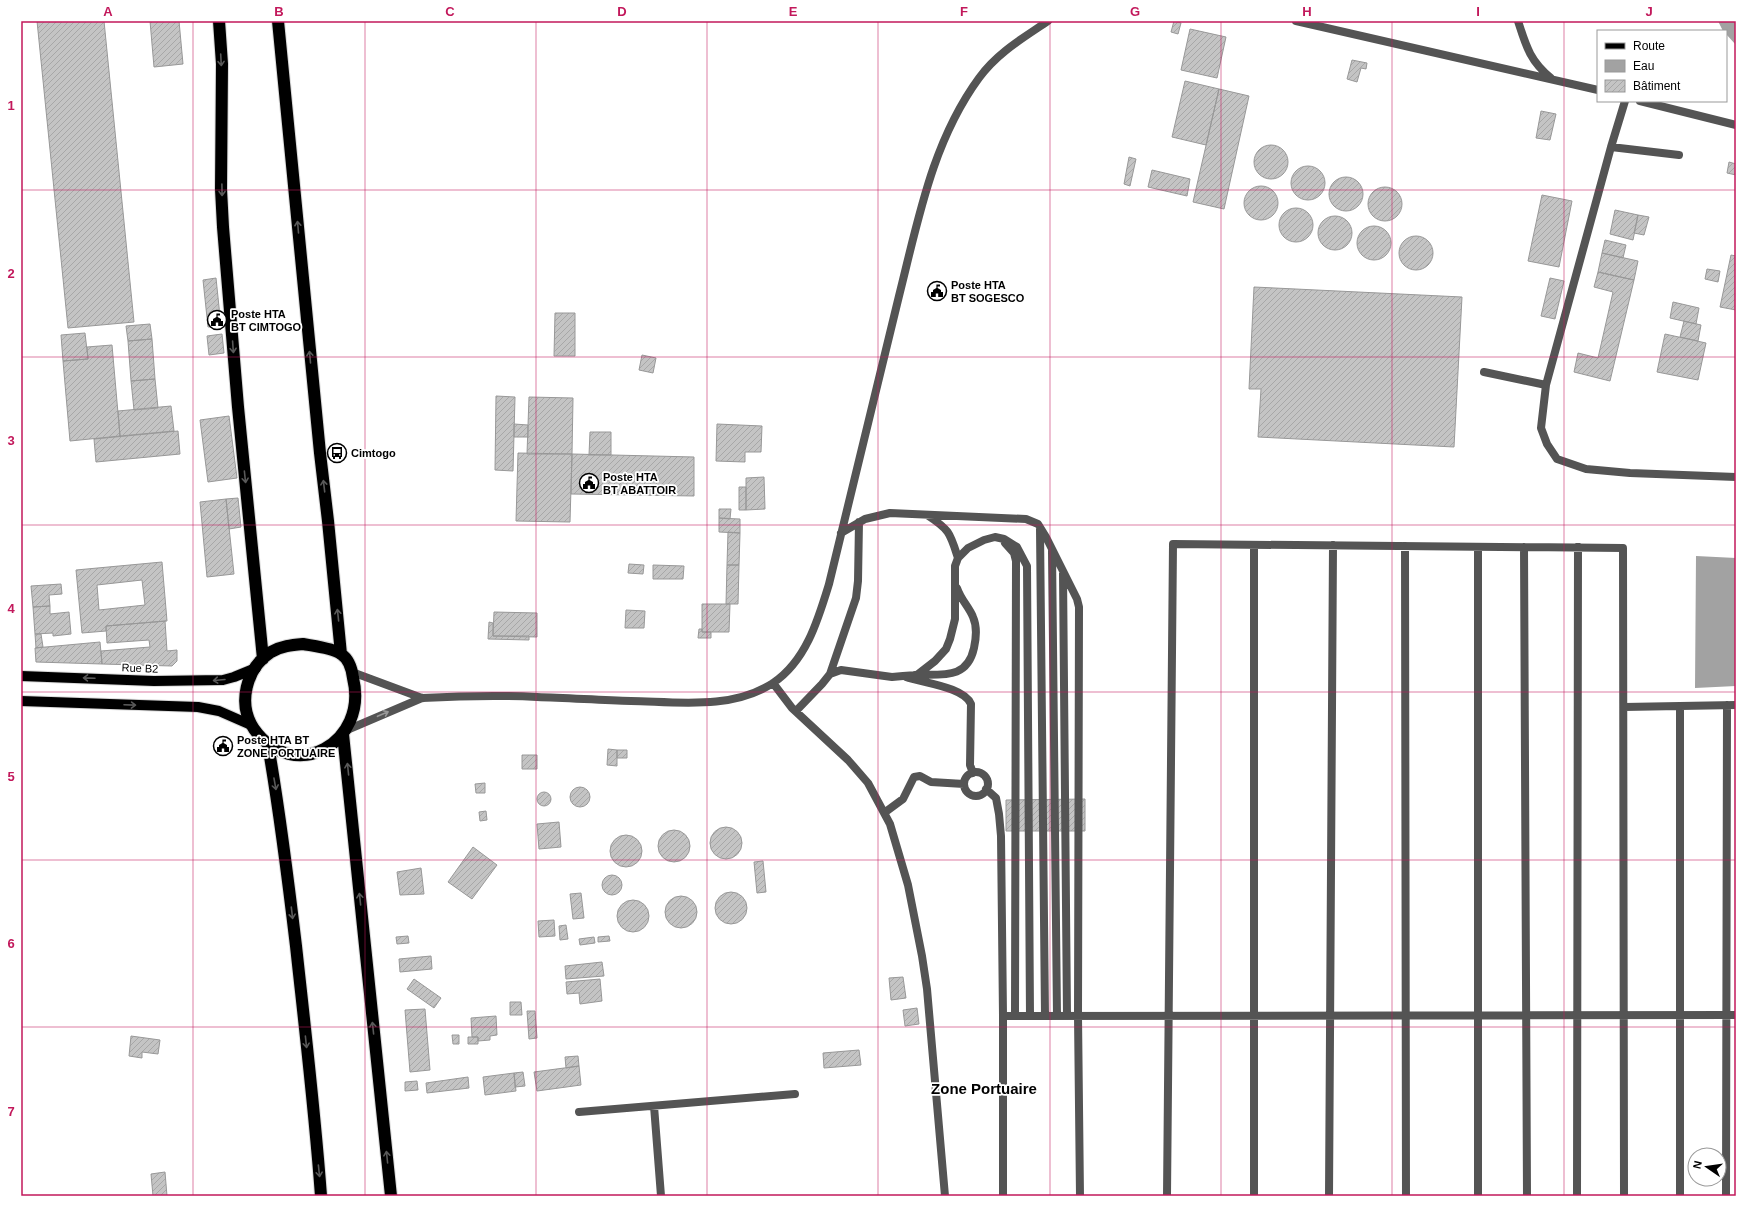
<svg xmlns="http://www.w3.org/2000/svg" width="1757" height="1217" font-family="Arial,sans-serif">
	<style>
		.water { fill: #a2a2a2 }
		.building { fill: url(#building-hatch); stroke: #989898; fill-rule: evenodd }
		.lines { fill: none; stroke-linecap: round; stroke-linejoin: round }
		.primary-casing { stroke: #dbdbdb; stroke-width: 12 }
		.highway-casing { stroke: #dbdbdb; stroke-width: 14 }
		.lane { stroke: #545454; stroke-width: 8 }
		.street { stroke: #545454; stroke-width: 8 }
		.primary { stroke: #000; stroke-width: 10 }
		.highway { stroke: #000; stroke-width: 12 }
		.oneway { stroke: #595959 }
		.oneway2 { stroke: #989898 }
		.grid { fill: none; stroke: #c2185b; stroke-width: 1; stroke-opacity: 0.55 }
		.labels { text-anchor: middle; stroke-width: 3.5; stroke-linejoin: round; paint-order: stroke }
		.poi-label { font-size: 11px; font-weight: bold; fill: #000; stroke: #fff; text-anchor: start }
		.street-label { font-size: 11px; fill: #000; stroke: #fff }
		.district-label { font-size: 15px; font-weight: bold; fill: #000; stroke: #fff }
		.neatline { fill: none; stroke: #c2185b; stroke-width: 1.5 }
		.grid-label { font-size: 13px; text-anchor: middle; font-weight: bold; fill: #c2185b }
	</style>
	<defs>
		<pattern id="building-hatch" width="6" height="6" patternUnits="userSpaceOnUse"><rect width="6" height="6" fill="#c4c4c4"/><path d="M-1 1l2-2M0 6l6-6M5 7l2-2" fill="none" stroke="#a7a7a7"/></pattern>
	</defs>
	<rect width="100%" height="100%" fill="#fff"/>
	<path class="water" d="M1718 21H1736V45L1726 34V31H1723Z
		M1696 556 1736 558V686L1695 688Z"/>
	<path class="building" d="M37 21H104L134 322 68 328Z
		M150 21H179L183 64 154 67Z
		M1174 21 1181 23 1178 34 1171 32Z
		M1190 29 1226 37 1217 78 1181 70Z
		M1352 60 1367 63 1366 69 1361 68 1357 82 1347 79Z
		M1185 81 1219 89 1206 145 1172 137Z
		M1219 89 1249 96 1224 209 1193 202Z
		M1541 111 1556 114 1550 140 1536 138Z
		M1254 162a17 17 0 1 1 34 0a17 17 0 1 1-34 0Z
		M1129 157 1136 159 1130 186 1124 184Z
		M1729 162 1736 164V175L1727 173Z
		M1291 183a17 17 0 1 1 34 0a17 17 0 1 1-34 0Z
		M1152 170 1190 179 1187 196 1148 187Z
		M1329 194a17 17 0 1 1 34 0a17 17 0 1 1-34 0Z
		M1244 203a17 17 0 1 1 34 0a17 17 0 1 1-34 0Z
		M1368 204a17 17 0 1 1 34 0a17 17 0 1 1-34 0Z
		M1542 195 1572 201 1559 267 1528 261Z
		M1279 225a17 17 0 1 1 34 0a17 17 0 1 1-34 0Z
		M1615 210 1638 215 1633 240 1610 234Z
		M1638 215 1649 217 1644 235 1634 233Z
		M1318 233a17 17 0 1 1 34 0a17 17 0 1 1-34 0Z
		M1357 243a17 17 0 1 1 34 0a17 17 0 1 1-34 0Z
		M1399 253a17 17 0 1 1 34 0a17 17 0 1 1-34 0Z
		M1605 240 1626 245 1623 258 1602 253Z
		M1602 253 1638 261 1634 280 1598 272Z
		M1731 255 1736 256V310L1720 307Z
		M1707 269 1720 271 1718 282 1705 279Z
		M1598 272 1634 280 1610 381 1574 372 1578 353 1598 358 1613 292 1594 287Z
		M216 278 221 326 208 327 203 280Z
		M1550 278 1564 281 1555 319 1541 316Z
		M1254 287 1462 297 1454 447 1258 437 1261 389H1249Z
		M1673 302 1699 308 1696 324 1670 318Z
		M555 313H575V356H554Z
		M1684 321 1701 325 1698 341 1680 337Z
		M150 324 152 339 128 341 126 326Z
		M85 333 88 359 63 361 61 335Z
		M222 334 224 353 209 355 207 336Z
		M1665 334 1706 343 1698 380 1657 372Z
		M152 339 155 379 131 381 128 341Z
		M112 345 120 436 70 441 63 361 88 359 87 347Z
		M642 355 656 358 653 373 639 370Z
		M155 379 158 408 134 410 131 381Z
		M496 396 515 397 513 471 495 470Z
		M529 397 573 398 572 454H527Z
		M171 406 174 431 120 436 118 411Z
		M229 416 237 478 208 482 200 420Z
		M514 424 528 425V437H514Z
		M717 424 762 426 761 452H745V462L716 461Z
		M178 431 180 454 96 462 94 439Z
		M590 432H611V455H589Z
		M518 453 572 454 570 522 516 521Z
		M572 454 694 457V496L571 494Z
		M764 477 765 509 746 510V478Z
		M739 487H746V510H739Z
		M238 498 241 527 229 529 226 499Z
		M226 499 234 574 207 577 200 502Z
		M719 509H731L730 519 719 518Z
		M719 518 740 519V533L719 532Z
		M728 532 740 533 739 565H727Z
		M162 562 167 621 106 626V631L82 633 76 570ZM142 580 145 605 99 610 97 585Z
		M629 564 644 565 643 574 628 573Z
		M653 565 684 566 683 579H653Z
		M727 565H739L738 604H726Z
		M61 584 62 594 49 595 50 606 33 607 31 586Z
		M702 604H730L729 632H702Z
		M50 606V614L69 612 71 634 53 636V633L35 634 33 607Z
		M626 610 645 611 644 628H625Z
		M494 612 537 613V637L493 636Z
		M165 621 167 651 177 650V661L172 666 102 664 101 651 150 647 149 640 107 643 106 626Z
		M489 622 493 623V636H529V640L488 639Z
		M699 629H702V632H711V638H698Z
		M35 634H41L43 647 36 648Z
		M100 642 102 664 36 662 35 648Z
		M608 749 617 750V766L607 765Z
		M617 750H627V758H617Z
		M522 755H537V769H522Z
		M485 783V793H476L475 784Z
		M570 797a10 10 0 1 1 20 0a10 10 0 1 1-20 0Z
		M537 799a7 7 0 1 1 14 0a7 7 0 1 1-14 0Z
		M1085 799V831H1006V800Z
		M486 811 487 820 480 821 479 812Z
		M559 822 561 847 539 849 537 824Z
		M710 843a16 16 0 1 1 32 0a16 16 0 1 1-32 0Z
		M658 846a16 16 0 1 1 32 0a16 16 0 1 1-32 0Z
		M610 851a16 16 0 1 1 32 0a16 16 0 1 1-32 0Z
		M473 847 497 865 472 899 448 882Z
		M763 861 766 892 757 893 754 862Z
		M421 868 424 894 400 895 397 872Z
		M602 885a10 10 0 1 1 20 0a10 10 0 1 1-20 0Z
		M715 908a16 16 0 1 1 32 0a16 16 0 1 1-32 0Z
		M581 893 584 918 573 919 570 894Z
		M665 912a16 16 0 1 1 32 0a16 16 0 1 1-32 0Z
		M617 916a16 16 0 1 1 32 0a16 16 0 1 1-32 0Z
		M554 920 555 936 539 937 538 921Z
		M566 925 568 939 560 940 559 926Z
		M408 936 409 943 397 944 396 937Z
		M609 936 610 941 598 942V937Z
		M594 937 595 943 580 945 579 939Z
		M431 956 432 969 400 972 399 959Z
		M602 962 604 976 566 979 565 966Z
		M903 977 906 998 891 1000 889 978Z
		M414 979 441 998 434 1008 407 989Z
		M600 979 602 1001 580 1004 579 993 567 994 566 982Z
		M510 1002H521L522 1015H510Z
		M917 1008 919 1024 905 1026 903 1010Z
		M425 1009 430 1070 410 1072 405 1010Z
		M527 1011H535L537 1038 529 1039Z
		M496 1016 497 1035 490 1036V1040L478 1041V1037H472L471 1018Z
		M452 1035H459V1044H453Z
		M131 1036 160 1040 158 1054 142 1052V1058L129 1056Z
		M468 1037H478V1044H468Z
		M859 1050 861 1065 824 1068 823 1053Z
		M578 1056 579 1066 566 1068 565 1057Z
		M579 1066 581 1085 537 1091 534 1072Z
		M523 1072 525 1086 515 1087 514 1073Z
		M514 1073 516 1091 485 1095 483 1077Z
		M468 1077 469 1088 427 1093 426 1083Z
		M417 1081 418 1090 405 1091V1082Z
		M165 1172 167 1196H153L151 1174Z"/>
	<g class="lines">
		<g class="primary-casing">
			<path id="primary" d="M21 676 154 681 223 680 234 677 256 668
				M21 701 198 707 219 711 251 725"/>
		</g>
		<g class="highway-casing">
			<path id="highway" d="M219 21 222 64 221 189 223 227 238 407 263 659
				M278 21 320 453 328 521 341 654
				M303 644C314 646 333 648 341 654 349 659 352 670 353 678 369 743 294 785 254 729 237 704 246 668 271 652 281 646 292 645 303 644Z
				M343 734 391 1196
				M268 745C280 812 288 879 296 946 305 1029 315 1113 321 1196"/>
		</g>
		<path class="lane" d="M1296 21 1598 90
			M1518 21C1526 46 1530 61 1551 78
			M1625 101 1611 147 1546 385 1541 428 1547 444 1557 459 1586 469 1630 473 1736 477
			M1640 101 1736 125
			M1611 147 1679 155
			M1484 372 1546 385
			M927 515C950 530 950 533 958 558
			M1040 529 1045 1016
			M841 533 865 519 890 513 1026 519 1038 524 1046 537 1077 599 1079 607 1078 1016 1080 1196
			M1005 543 1014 553 1016 561 1015 1016
			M1405 546 1406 1196
			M1524 547 1527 1196
			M1052 551 1057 1016
			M1063 573 1067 1016
			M830 674 856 598 858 581 859 522
			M915 675C942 674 967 680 974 648 976 639 977 626 973 617 969 607 961 600 957 588
			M906 677C923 683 964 687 971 704L970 765 973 773
			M773 683 792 708 848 760 868 783 890 824 908 885 922 956 927 989 945 1196
			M422 698C460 696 498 695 537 697 568 698 600 700 631 701 678 702 732 710 773 683 806 661 818 620 829 584 852 488 875 392 899 296 918 221 932 142 979 78 997 53 1023 38 1048 21
			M1624 707 1736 705
			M796 711 822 684 830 674 841 670 892 677 903 676 917 675 935 661 946 649 950 639 955 619V566L958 558 968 548 984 540 995 537 1004 539 1017 547 1027 566 1030 1016
			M964 784a12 12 0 1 1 24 0a12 12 0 1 1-24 0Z
			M986 789 996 798 999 814 1001 836 1003 1016V1196
			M884 813 903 799 914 777 920 776 931 782 964 784
			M1003 1016 1736 1015
			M654 1106 661 1196
			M579 1112 795 1094
			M1167 1196 1173 544 1623 548 1624 1196
			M1254 1196V545
			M1329 1196 1333 545
			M1478 1196V547
			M1577 1196 1578 547
			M1680 1196V706
			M1726 1196 1727 705"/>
		<path class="street" d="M352 672 422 698
			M347 730 422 698"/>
		<use href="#primary" class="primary"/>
		<use href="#highway" class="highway"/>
	</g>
	<defs><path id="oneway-shaft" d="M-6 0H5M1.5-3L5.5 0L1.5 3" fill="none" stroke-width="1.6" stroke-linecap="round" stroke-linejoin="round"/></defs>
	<g class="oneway">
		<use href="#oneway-shaft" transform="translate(221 60) rotate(87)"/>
		<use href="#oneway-shaft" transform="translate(222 190) rotate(89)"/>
		<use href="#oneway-shaft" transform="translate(298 227) rotate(-95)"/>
		<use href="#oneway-shaft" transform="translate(233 347) rotate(86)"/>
		<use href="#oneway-shaft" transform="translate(310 357) rotate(-95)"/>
		<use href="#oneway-shaft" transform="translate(245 477) rotate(84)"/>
		<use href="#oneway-shaft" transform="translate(324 486) rotate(-97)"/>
		<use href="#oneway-shaft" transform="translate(338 615) rotate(-96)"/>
		<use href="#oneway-shaft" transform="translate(89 678) rotate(-178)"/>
		<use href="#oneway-shaft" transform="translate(219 680) rotate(175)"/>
		<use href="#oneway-shaft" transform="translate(130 705) rotate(2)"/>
		<use href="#oneway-shaft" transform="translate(348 769) rotate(-96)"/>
		<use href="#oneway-shaft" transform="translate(275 784) rotate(80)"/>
		<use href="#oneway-shaft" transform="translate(360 899) rotate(-96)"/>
		<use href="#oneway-shaft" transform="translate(292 913) rotate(83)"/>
		<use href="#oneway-shaft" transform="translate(373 1028) rotate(-96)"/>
		<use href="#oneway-shaft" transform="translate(306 1042) rotate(84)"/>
		<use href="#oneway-shaft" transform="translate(387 1157) rotate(-96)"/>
		<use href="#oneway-shaft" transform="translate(319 1171) rotate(84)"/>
	</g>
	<use class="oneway2" href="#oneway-shaft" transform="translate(383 714) rotate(-23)"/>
	<path class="grid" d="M193 21V1196M365 21V1196M536 21V1196M707 21V1196M878 21V1196M1050 21V1196M1221 21V1196M1392 21V1196M1564 21V1196M21 190H1736M21 357H1736M21 525H1736M21 692H1736M21 860H1736M21 1027H1736"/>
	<defs>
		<g id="civic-ring" transform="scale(1)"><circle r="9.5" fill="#fff" stroke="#000" stroke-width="1.5"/><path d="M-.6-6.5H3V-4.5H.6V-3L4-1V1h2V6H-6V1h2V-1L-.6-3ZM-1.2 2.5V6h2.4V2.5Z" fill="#000"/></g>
		<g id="bus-ring" transform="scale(1)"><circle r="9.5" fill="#fff" stroke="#000" stroke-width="1.5"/><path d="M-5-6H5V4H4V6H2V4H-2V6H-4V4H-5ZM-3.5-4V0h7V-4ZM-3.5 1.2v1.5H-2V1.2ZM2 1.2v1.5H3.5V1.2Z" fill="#000"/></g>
	</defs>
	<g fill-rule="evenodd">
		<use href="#civic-ring" x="937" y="291"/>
		<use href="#civic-ring" x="217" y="320"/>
		<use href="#bus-ring" x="337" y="453"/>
		<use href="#civic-ring" x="589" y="483"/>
		<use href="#civic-ring" x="223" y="746"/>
	</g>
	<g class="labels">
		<g class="poi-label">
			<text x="951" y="289">Poste HTA<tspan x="951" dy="13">BT SOGESCO</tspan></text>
			<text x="231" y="318">Poste HTA<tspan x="231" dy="13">BT CIMTOGO</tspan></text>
			<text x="351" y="457">Cimtogo</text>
			<text x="603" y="481">Poste HTA<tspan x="603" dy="13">BT ABATTOIR</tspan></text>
			<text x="237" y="744">Poste HTA BT<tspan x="237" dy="13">ZONE PORTUAIRE</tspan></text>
		</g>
		<g class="street-label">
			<text transform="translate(140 668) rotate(2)" y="4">Rue B2</text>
		</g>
		<g class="district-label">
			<text x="984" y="1094">Zone Portuaire</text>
		</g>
	</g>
	<rect width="1757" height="1217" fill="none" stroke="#ffffff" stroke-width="44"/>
	<rect x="1597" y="30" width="130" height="72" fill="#ffffff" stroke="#999999"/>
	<rect x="1605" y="43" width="20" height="6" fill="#000000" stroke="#999999"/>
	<text x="1633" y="50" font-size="12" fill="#000000">Route</text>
	<rect x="1605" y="60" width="20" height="12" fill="#a2a2a2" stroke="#999999"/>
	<text x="1633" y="70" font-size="12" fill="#000000">Eau</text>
	<rect x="1605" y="80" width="20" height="12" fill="url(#building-hatch)" stroke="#999999"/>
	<text x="1633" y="90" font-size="12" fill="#000000">Bâtiment</text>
	<g transform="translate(1707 1167) rotate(283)"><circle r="19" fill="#ffffff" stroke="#999999"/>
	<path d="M0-3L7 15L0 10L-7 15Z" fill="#000000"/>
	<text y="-6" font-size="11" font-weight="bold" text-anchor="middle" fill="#000000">N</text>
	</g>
	<rect x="22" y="22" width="1713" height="1173" class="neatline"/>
	<g class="grid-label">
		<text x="108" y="16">A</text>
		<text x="279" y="16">B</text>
		<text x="450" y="16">C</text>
		<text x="622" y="16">D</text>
		<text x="793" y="16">E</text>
		<text x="964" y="16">F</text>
		<text x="1135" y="16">G</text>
		<text x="1307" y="16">H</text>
		<text x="1478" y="16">I</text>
		<text x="1649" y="16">J</text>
		<text x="11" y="110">1</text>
		<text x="11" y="278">2</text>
		<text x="11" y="445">3</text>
		<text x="11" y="613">4</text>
		<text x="11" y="781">5</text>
		<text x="11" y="948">6</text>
		<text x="11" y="1116">7</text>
	</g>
</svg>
